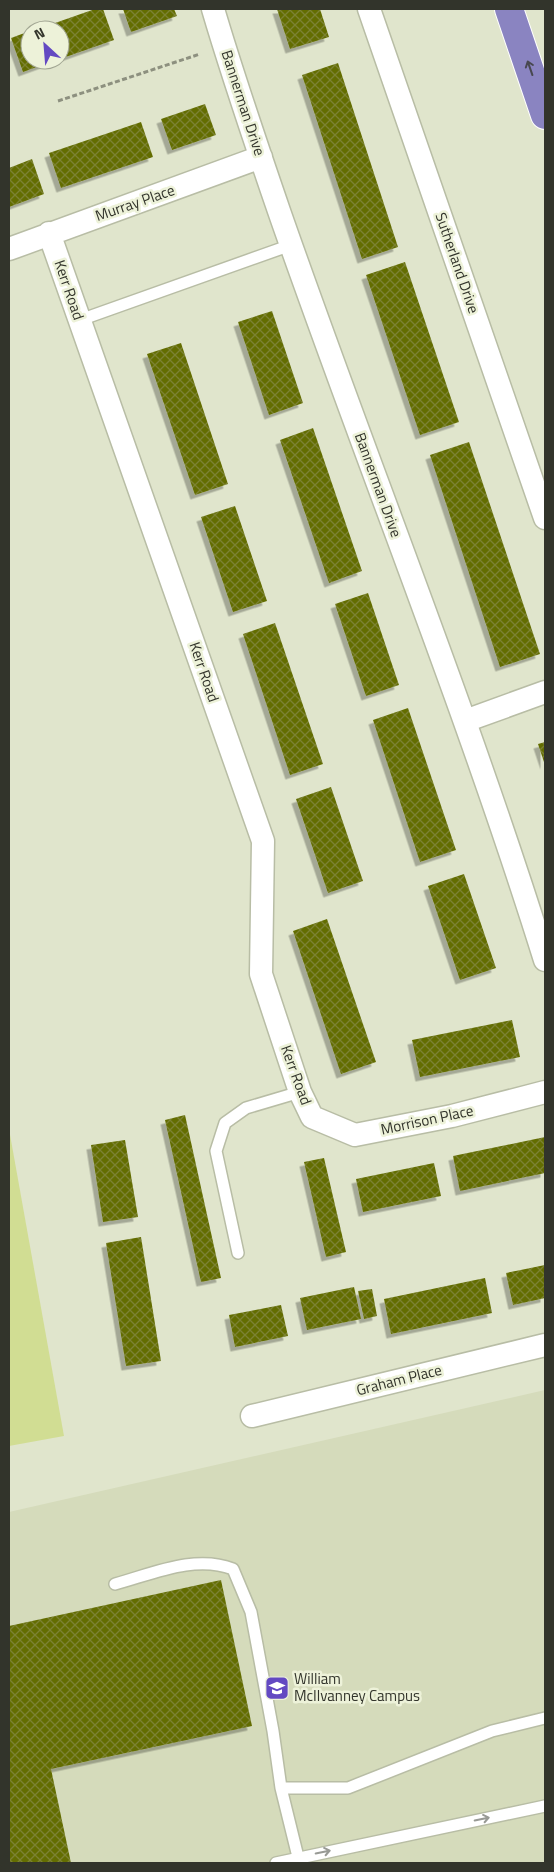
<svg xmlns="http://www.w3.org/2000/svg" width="554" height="1872" font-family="'Titillium Web',sans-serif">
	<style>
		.built { fill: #d5dbbb }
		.park { fill: #d1dd93 }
		.building { fill: url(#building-cross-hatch); filter: url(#shadow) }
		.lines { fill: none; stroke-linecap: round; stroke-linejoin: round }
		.lane-casing { stroke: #b8bda5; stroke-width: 14 }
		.street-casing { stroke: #b8bda5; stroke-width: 25 }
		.highway-casing { stroke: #fff; stroke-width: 30 }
		.path { stroke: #8d907f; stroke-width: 3; stroke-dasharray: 5 2.5; stroke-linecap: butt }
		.lane { stroke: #fff; stroke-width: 11 }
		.street { stroke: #fff; stroke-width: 22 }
		.highway { stroke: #8a84c1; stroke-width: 28 }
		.oneway { stroke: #484850 }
		.oneway2 { stroke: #989a95 }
		.labels { text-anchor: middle; stroke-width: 5; stroke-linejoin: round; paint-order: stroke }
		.street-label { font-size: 15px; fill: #32342b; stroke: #edf2d9 }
		.poi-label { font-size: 15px; fill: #32342b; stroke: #edf2d9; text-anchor: start }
	</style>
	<defs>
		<pattern id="building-cross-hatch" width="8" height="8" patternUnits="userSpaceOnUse" patternTransform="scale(1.25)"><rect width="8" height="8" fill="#636d04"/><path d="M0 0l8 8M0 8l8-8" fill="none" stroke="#7b8233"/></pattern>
		<filter id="shadow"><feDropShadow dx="-4.5" dy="4.5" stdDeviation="0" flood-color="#0004"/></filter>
	</defs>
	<rect width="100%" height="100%" fill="#e0e5cc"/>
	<path class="built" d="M545 1390V1863H9V1512Z"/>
	<path class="park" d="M9 1129 64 1436 9 1446Z"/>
	<path class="building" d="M95 9H103L114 40 60 59V30H35Z
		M123 9H174L177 16 131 32Z
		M277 9H320L329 37 290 49Z
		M30 31V60H56L23 72 11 38Z
		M338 63 398 247 362 259 302 75Z
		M205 104 216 135 172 150 161 119Z
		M141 122 153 157 61 188 49 153Z
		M32 159 44 194 9 207V168Z
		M405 262 459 422 420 435 366 275Z
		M272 311 303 403 269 415 238 322Z
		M181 343 228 484 195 495 147 354Z
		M313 428 362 571 329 583 280 440Z
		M469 442 540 654 500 667 430 455Z
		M235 506 267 601 233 612 201 517Z
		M368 593 399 685 366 696 335 604Z
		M275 623 323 764 290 775 243 634Z
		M408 708 456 850 420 862 373 720Z
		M545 742V765L538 744Z
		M331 787 363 881 328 893 296 799Z
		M464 874 496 968 460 980 428 886Z
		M327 919 376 1062 341 1074 293 931Z
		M512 1020 520 1057 420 1077 412 1040Z
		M185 1115 221 1278 201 1282 165 1120Z
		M545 1137V1173L460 1191 453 1156Z
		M125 1140 138 1217 103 1222 91 1145Z
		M324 1158 346 1252 326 1257 304 1162Z
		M434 1163 441 1196 363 1212 356 1179Z
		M141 1237 161 1361 126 1366 106 1243Z
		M545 1265V1298L513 1305 506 1273Z
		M485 1278 492 1313 391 1334 384 1299Z
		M354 1287 361 1319 307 1330 300 1298Z
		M372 1289 377 1316 364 1319 358 1291Z
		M281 1305 288 1336 235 1347 229 1315Z
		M221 1580 252 1726 51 1769 71 1863H9V1626Z"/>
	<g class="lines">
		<g class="lane-casing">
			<path id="lane" d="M80 320 291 245
				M238 1253 216 1151 225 1123 246 1108 300 1092
				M115 1584C152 1574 195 1554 233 1569L251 1612 273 1731 281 1788 298 1857
				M281 1788H348L492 1731 545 1718
				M276 1863 545 1806"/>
		</g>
		<g class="street-casing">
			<path id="street" d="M213 9C233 77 256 144 279 211 366 461 466 707 545 960
				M369 9 545 518
				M49 233 263 841 261 974 300 1092 312 1117 355 1135 452 1116 545 1092
				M9 249 261 157
				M465 721 545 692
				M252 1416 545 1345"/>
		</g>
		<g class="highway-casing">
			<path id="highway" d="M509 9 545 115"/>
		</g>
		<path class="path" d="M58 101 200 54"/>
		<use href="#lane" class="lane"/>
		<use href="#street" class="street"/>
		<use href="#highway" class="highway"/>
	</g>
	<defs><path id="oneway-shaft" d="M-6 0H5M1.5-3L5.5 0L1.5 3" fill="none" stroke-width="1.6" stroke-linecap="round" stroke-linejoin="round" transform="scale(1.25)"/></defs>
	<use class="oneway" href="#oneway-shaft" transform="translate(530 68) rotate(-109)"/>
	<g class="oneway2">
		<use href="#oneway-shaft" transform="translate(482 1819) rotate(-12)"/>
		<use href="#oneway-shaft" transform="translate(323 1852) rotate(-12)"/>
	</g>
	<defs>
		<g id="school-square" transform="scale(1.25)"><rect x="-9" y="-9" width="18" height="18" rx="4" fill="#6349c2" stroke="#edf2d9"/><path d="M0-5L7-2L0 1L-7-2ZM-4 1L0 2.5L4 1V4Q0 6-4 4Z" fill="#fff"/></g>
	</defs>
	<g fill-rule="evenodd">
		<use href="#school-square" x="277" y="1688"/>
	</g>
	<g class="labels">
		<g class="street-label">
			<text transform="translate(243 103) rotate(72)" y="5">Bannerman Drive</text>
			<text transform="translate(135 203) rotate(-19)" y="5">Murray Place</text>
			<text transform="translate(457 263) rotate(71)" y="5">Sutherland Drive</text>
			<text transform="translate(69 290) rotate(71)" y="5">Kerr Road</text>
			<text transform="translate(378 485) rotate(70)" y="5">Bannerman Drive</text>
			<text transform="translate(204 672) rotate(71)" y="5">Kerr Road</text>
			<text transform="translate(296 1075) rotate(70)" y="5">Kerr Road</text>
			<text transform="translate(427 1120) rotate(-12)" y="5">Morrison Place</text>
			<text transform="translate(399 1380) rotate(-14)" y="5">Graham Place</text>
		</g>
		<g class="poi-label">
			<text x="294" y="1684">William<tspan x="294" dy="17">McIlvanney Campus</tspan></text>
		</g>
	</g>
	<rect width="554" height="1872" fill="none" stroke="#32342b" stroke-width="20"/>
	<g transform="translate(45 45) rotate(334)"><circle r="24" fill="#edf2d9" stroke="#a2a693"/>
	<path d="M0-4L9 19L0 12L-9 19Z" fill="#6349c2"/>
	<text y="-8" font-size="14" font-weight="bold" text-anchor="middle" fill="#32342b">N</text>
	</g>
</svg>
